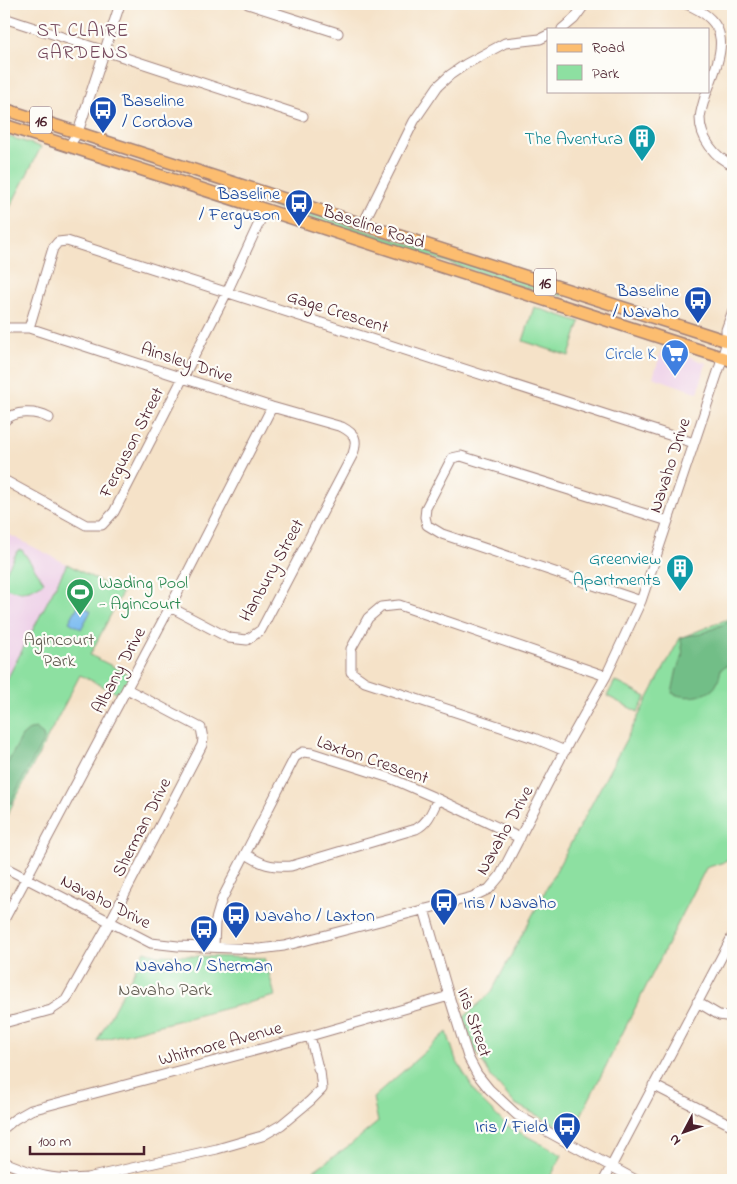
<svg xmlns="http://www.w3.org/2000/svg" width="737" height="1184" font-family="'Indie Flower',sans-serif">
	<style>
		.built { fill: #eed0e8 }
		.green { fill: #8de0a1; stroke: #6c8066 }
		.forest { fill: #72be87; stroke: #5e6e59 }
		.water { fill: #7cbcf1; stroke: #636e8e }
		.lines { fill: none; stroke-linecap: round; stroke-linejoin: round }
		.minor-casing { stroke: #a0807a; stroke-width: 11 }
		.major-casing { stroke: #a0807a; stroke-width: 14 }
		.minor { stroke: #fff; stroke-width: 9 }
		.major { stroke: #fcbd6f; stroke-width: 11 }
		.labels { text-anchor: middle; stroke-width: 4.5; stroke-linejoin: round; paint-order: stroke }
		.shield { fill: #fdfcf7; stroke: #806168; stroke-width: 1 }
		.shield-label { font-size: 16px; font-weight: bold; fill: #4a1f2b }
		.transit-label { font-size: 18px; fill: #164399; stroke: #fdfcf7; text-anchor: start }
		.culture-label { font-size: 18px; fill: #0d838f; stroke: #fdfcf7; text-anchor: end }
		.street-label { font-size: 18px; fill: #4a1f2b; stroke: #fdfcf7 }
		.shop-label { font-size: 18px; fill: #366cbe; stroke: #fdfcf7; text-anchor: end }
		.leisure-label { font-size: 18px; fill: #27864d; stroke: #fdfcf7; text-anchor: start }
		.park-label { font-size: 18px; fill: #5e594e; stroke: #fdfcf7 }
		.neighbourhood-label { font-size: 19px; letter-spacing: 1px; fill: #75495c; stroke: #fdfcf7 }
	</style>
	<rect width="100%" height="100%" fill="#fdfcf7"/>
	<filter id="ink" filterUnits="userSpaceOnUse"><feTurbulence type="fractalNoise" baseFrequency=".02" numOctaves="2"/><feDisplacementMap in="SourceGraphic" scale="10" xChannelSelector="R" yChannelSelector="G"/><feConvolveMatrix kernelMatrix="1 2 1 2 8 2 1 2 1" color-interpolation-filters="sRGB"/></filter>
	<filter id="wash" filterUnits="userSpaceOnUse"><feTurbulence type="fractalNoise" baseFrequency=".0096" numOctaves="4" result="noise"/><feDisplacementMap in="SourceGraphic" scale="20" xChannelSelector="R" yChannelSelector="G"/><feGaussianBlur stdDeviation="1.12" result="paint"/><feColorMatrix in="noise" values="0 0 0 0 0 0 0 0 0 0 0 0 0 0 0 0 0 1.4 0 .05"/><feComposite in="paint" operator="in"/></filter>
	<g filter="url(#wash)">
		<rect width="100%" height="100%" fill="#f5e2c8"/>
		<path class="built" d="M663 347 706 363 698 393 653 377Z
			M4 532 67 564 4 685Z"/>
		<path class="green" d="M4 135 41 147 4 219Z
			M258 196 564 294 563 296 537 291 256 201Z
			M534 307 580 322 569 356 523 341Z
			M18 550H22L44 582C31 592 19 594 4 587V575Z
			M67 564 122 593 90 655 132 676 121 695 80 675 4 821V685Z
			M733 617V859L706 868 572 1133 515 1104 492 1078 475 1050 463 1018 491 993 680 638Z
			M615 681 646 697 638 712 607 696Z
			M145 951 158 955 265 958 275 996 97 1041Z
			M447 1032 456 1060 478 1097 506 1125 562 1155 549 1180H320L313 1171 350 1145 378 1122 373 1098Z"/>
		<path class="forest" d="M733 620V662L721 669C720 674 718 684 714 688 704 698 684 699 672 693L677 669 683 655 681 639 685 636 701 634Z
			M35 728 43 735 44 739 14 796 12 803 4 804 5 768 22 736 28 731Z"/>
		<path class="water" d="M79 604 91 611 81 629 69 622Z"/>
	</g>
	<g filter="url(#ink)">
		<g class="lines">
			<g class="minor-casing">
				<path id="minor" d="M248 4 338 33
					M686 4C733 23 723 50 708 89
					M4 18 303 116
					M562 29 574 19 585 4
					M707 91C704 100 701 109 700 118 700 138 715 158 733 165
					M69 146 78 132 120 4
					M363 224 414 121 438 86 450 75 466 64 505 43 540 39 548 35
					M4 328H29L272 407 342 427C355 434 358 439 353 454L261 630 247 640 229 638 170 607
					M29 328 53 248 58 242 67 241 694 443
					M4 421C15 410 36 411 49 418
					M4 480 86 525H102L114 512 227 292 265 210
					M641 601 442 534 427 525 425 517 426 508 452 458 461 456 668 521
					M565 751 534 738 365 682 351 672V649L368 618 381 607 399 605 606 676
					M246 854C263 865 270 867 291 866L416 829C429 822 432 811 438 799
					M4 867 151 943 178 946 260 949 284 946 472 897 489 889 500 876 570 740 606 676 641 601 720 366 727 341 726 330 733 310
					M424 909 449 996 468 1057 477 1074 489 1089 517 1115 636 1180
					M4 920 170 607 272 407
					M214 946 215 923 222 899 295 757 303 752 312 753 390 778 438 799 520 838
					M697 1002 719 1015 733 1017
					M4 1023 51 1010 66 1000 110 922 202 745 203 739 201 728 127 689
					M653 1085 733 1126
					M4 1128 15 1119 31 1110 310 1036 449 996
					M4 1162C37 1175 51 1181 87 1178L217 1149 262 1136 281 1125 310 1101 322 1089 320 1071 318 1068 310 1036
					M604 1180 733 935"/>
			</g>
			<g class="major-casing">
				<path id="major" d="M4 109 733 343
					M4 125 733 361"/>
			</g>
			<use href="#minor" class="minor"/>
			<use href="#major" class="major"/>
		</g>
	</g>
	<defs>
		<g id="bus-pin" transform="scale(1.4375)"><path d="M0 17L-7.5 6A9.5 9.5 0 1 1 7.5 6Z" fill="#1a4fb4" stroke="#fdfcf7"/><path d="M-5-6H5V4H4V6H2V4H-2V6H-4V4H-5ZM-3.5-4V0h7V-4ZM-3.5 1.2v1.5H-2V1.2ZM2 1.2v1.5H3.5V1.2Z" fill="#fff"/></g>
		<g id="building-pin" transform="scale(1.4375)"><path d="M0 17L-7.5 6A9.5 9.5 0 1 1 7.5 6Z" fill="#0f9aa8" stroke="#fdfcf7"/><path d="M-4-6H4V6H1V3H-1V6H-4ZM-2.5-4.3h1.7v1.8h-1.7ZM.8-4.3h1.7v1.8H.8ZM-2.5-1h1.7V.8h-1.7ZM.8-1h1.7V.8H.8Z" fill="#fff"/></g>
		<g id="supermarket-pin" transform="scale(1.4375)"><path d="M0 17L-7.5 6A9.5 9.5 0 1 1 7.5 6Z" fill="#3f7fe0" stroke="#fdfcf7"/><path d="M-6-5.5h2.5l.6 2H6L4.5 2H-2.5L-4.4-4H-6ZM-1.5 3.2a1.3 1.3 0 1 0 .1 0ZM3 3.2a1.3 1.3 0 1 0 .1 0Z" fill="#fff"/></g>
		<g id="stadium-pin" transform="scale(1.4375)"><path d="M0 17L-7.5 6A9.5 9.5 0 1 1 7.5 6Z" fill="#2e9e5b" stroke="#fdfcf7"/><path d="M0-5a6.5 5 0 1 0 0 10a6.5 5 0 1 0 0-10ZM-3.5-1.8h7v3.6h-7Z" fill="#fff"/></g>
	</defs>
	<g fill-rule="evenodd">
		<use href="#bus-pin" x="103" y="110"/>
		<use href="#building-pin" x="642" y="138"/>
		<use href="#bus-pin" x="299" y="203"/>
		<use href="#bus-pin" x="698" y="300"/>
		<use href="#supermarket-pin" x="675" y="353"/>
		<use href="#building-pin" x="680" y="568"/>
		<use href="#stadium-pin" x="80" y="592"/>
		<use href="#bus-pin" x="444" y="902"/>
		<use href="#bus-pin" x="236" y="915"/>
		<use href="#bus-pin" x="204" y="929"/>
		<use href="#bus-pin" x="567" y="1126"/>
	</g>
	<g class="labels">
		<g class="shield">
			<rect x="30" y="106.5" width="22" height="27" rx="4"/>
			<rect x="534" y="268.5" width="22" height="27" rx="4"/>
		</g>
		<g class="shield-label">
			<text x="41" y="126">16</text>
			<text x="545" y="288">16</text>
		</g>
		<g class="transit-label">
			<text x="122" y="106">Baseline<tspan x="122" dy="21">/ Cordova</tspan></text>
			<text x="280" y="199" text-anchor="end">Baseline<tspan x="280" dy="21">/ Ferguson</tspan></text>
			<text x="679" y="296" text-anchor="end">Baseline<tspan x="679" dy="21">/ Navaho</tspan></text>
			<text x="463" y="908">Iris / Navaho</text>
			<text x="255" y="921">Navaho / Laxton</text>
			<text x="204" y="971" text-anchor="middle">Navaho / Sherman</text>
			<text x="548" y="1132" text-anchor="end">Iris / Field</text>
		</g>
		<g class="culture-label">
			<text x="623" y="144">The Aventura</text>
			<text x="661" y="564">Greenview<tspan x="661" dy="21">Apartments</tspan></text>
		</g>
		<g class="street-label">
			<text transform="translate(374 226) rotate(18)" y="6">Baseline Road</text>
			<text transform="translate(338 311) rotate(18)" y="6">Gage Crescent</text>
			<text transform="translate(187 362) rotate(18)" y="6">Ainsley Drive</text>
			<text transform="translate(131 442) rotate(-63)" y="6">Ferguson Street</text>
			<text transform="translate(669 465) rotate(-72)" y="6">Navaho Drive</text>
			<text transform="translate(271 570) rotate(-61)" y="6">Hanbury Street</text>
			<text transform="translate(118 670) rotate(-62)" y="6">Albany Drive</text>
			<text transform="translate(373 759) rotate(19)" y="6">Laxton Crescent</text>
			<text transform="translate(141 827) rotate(-63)" y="6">Sherman Drive</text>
			<text transform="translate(504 830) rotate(-61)" y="6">Navaho Drive</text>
			<text transform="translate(106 901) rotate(27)" y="6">Navaho Drive</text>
			<text transform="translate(475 1022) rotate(71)" y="6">Iris Street</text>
			<text transform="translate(220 1043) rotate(-15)" y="6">Whitmore Avenue</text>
		</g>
		<g class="shop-label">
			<text x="656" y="359">Circle K</text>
		</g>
		<g class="leisure-label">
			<text x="99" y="588">Wading Pool<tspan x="99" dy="21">- Agincourt</tspan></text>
		</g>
		<g class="park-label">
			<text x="59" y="645">Agincourt<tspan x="59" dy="21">Park</tspan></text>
			<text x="165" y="995">Navaho Park</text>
		</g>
		<g class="neighbourhood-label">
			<text x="83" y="36">ST CLAIRE<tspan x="83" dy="22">GARDENS</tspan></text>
		</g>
	</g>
	<rect width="737" height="1184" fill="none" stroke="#fdfcf7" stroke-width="20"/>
	<rect x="547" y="28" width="162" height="65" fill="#fdfcf7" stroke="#b5a4a5"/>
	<rect x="557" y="44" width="25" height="8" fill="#fcbd6f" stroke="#b5a4a5"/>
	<text x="592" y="52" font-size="15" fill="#4a1f2b">Road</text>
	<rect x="557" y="65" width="25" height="15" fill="#8de0a1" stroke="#b5a4a5"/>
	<text x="592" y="78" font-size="15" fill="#4a1f2b">Park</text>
	<g transform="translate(684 1132) rotate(229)" stroke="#fdfcf7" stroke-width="4" paint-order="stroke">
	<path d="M0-4L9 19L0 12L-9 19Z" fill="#4a1f2b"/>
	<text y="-8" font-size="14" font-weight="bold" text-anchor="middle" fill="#4a1f2b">N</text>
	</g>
	<path d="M30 1146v8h114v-8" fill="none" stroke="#4a1f2b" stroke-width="2.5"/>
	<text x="38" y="1146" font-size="15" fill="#4a1f2b" stroke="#fdfcf7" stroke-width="4" paint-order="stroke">100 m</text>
</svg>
